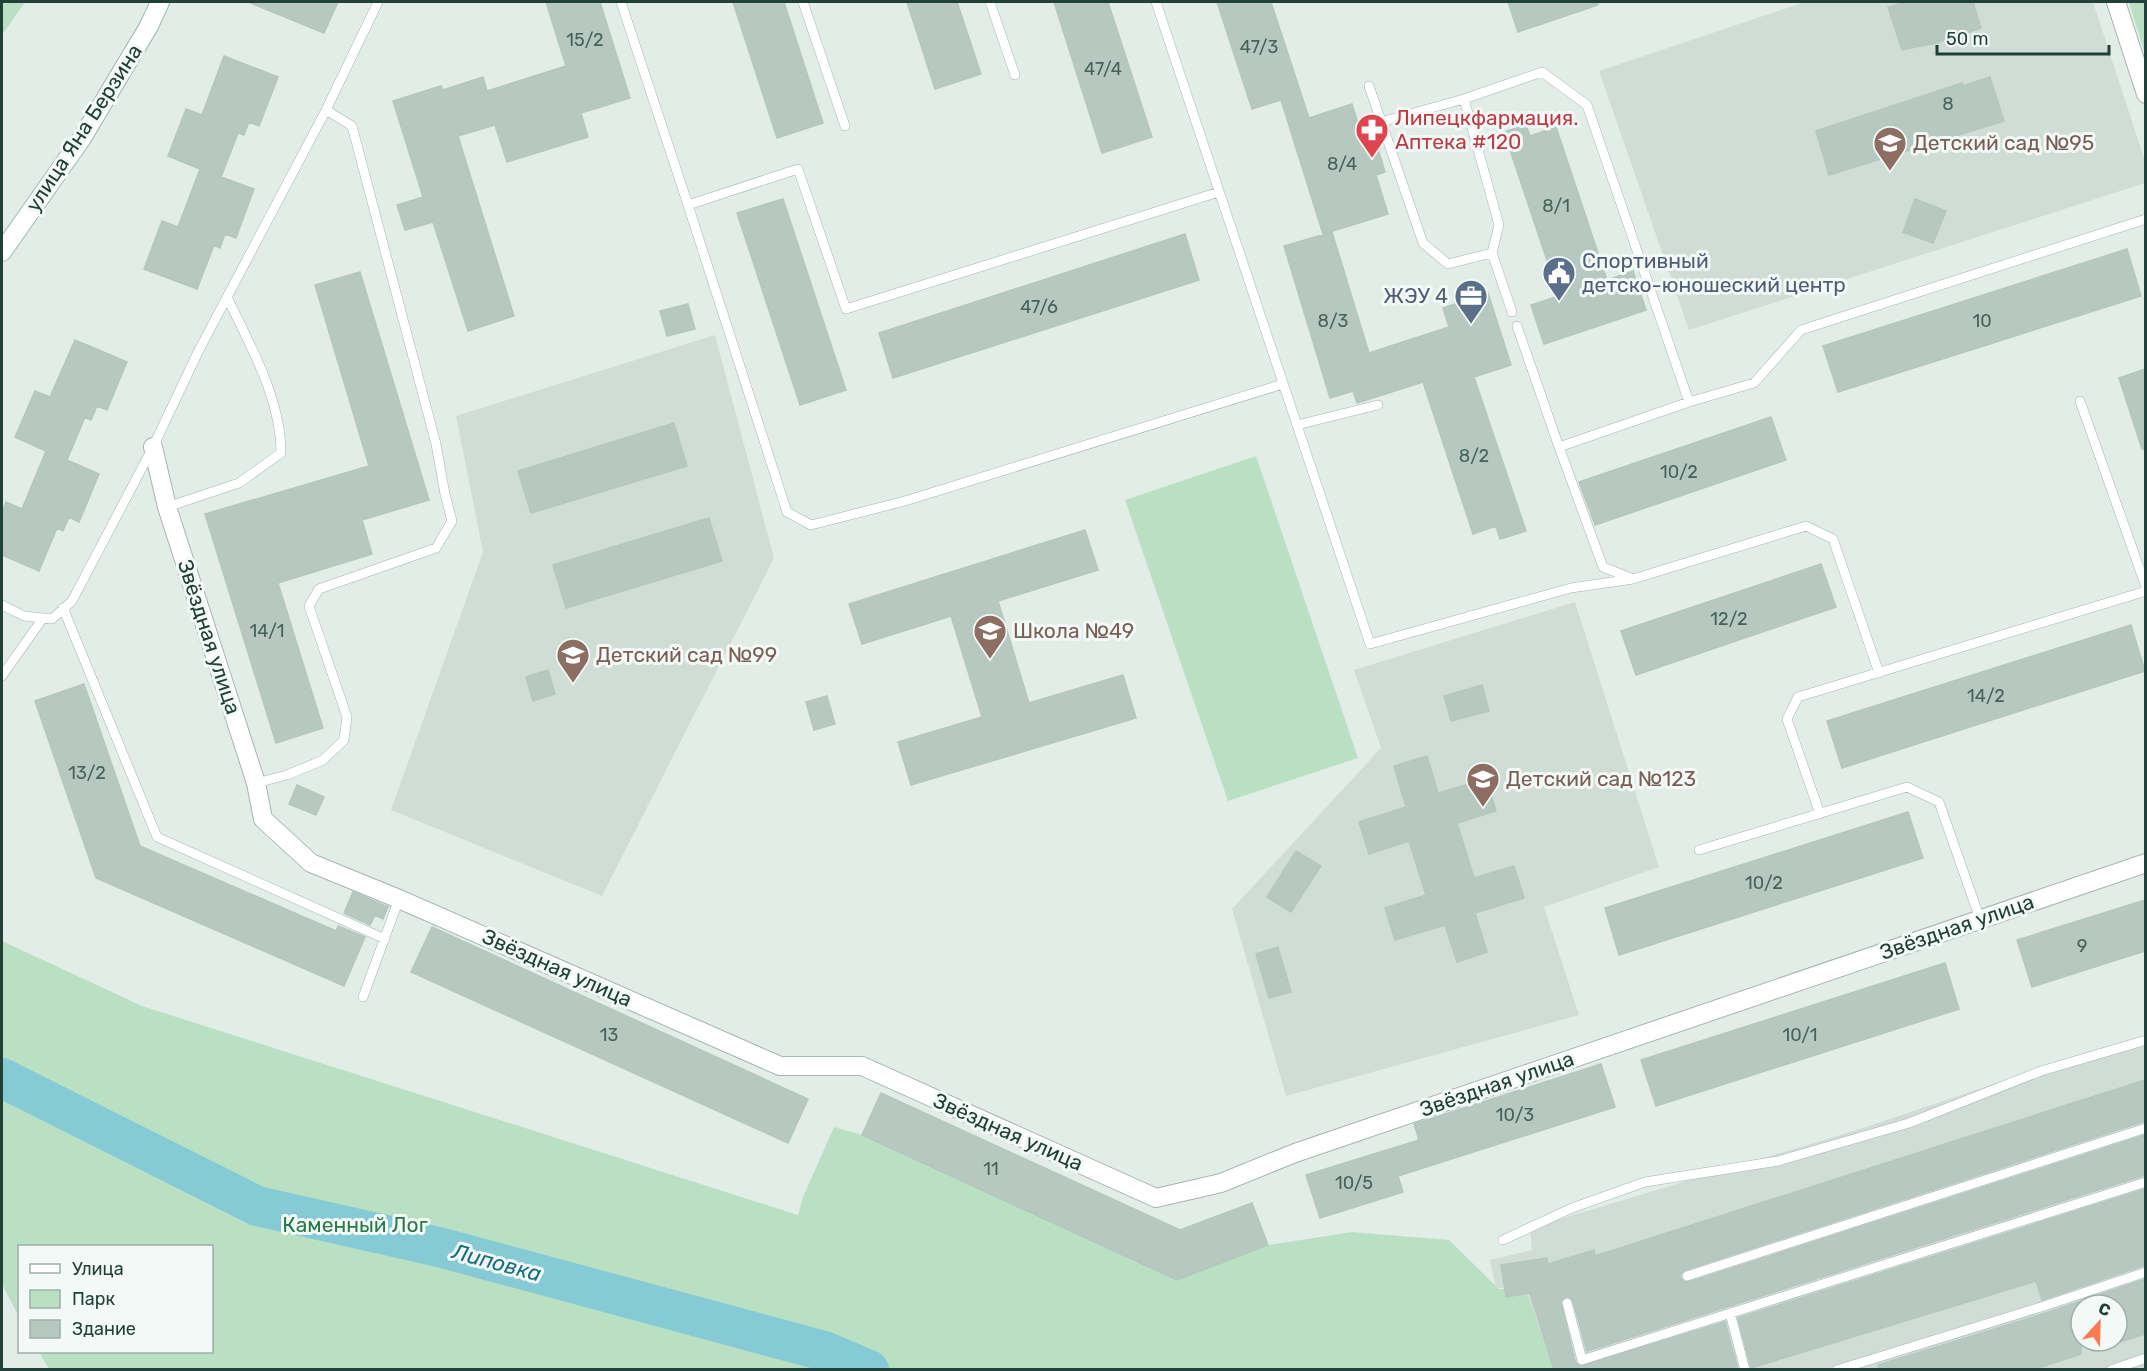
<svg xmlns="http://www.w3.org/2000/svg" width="2147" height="1371" font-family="Rubik,sans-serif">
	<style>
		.built { fill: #d0ddd7; fill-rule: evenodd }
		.green { fill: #bae0c4 }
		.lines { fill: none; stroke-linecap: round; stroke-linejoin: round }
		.river { stroke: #86cad6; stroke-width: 40 }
		.building { fill: #b7c8c1; stroke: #b4c7bf; stroke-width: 1.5 }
		.service-casing { stroke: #a4b6af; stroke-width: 10 }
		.minor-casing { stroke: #a4b6af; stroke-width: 20 }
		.secondary-casing { stroke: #a0bab0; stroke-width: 20 }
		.service { stroke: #fff; stroke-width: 9 }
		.minor { stroke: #fff; stroke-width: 18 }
		.secondary { stroke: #fff; stroke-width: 18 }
		.labels { text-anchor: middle; stroke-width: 6; stroke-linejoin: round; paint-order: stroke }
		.number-label { font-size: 18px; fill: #46625a }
		.health-label { font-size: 21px; fill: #be3a42; stroke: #f3f9f6; text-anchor: start }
		.street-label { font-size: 21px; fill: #214037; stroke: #f3f9f6 }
		.education-label { font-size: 21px; fill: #785e54; stroke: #f3f9f6; text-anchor: start }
		.service-label { font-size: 21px; fill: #4e5e75; stroke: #f3f9f6; text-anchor: start }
		.park-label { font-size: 21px; fill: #287a47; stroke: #f3f9f6 }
		.water-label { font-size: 22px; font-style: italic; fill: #166f80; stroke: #f3f9f6 }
	</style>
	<rect width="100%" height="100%" fill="#e2ede8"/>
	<path class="built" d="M1805 2H2093L2145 161V183L1689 330 1599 71Z
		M715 335 774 558 602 896 391 810 483 552 456 416Z
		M1575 602 1659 867 1544 907 1579 1015 1286 1096 1232 909 1381 748 1354 670Z
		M2145 1037V1369H1551L1522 1288H1496L1490 1260 1532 1250 1530 1228 1857 1130 2056 1063ZM2081 1305H2117V1341H2081Z"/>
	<path class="green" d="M2 2H25L2 35Z
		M2129 2H2145V54Z
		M1256 456 1358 758 1228 801 1125 500Z
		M2 941 142 1006 798 1215 803 1197 834 1127 862 1135 1177 1280 1268 1245 1352 1232 1449 1240 1499 1289H1525L1554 1369H49L39 1352H212V1246H20L19 1317 2 1284Z"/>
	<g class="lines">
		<path class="river" d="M2 1078 257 1206 439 1247 824 1351 869 1370"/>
	</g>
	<path class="building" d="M248 2H338L324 33Z
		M546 2H600L630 98 581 113 588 137 507 162 495 125 458 136 514 316 468 331 433 222 405 230 397 205 423 197 393 101 441 86 443 90 483 77 487 91 566 66Z
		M733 2H784L823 123 777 138Z
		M907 2H957L981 74 935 89Z
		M1054 2H1108L1152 137 1102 153Z
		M1217 2H1271L1309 118 1352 104 1368 156 1379 152 1385 172 1376 175 1388 214 1323 234 1281 100 1252 109Z
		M1508 2H1598V5L1518 32Z
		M1907 2H1973L1981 28 1936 43 1902 50 1888 7Z
		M224 56 278 77 259 126 249 122 244 135 238 133 221 177 254 189 236 238 225 234 220 248 214 245 197 289 144 269 162 221 178 227 200 169 168 156 186 109 202 115Z
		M1990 77 2004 121 1829 175 1816 131 1962 83 1963 86Z
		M1526 125 1530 136 1556 127 1607 280 1633 271 1646 310 1544 344 1531 305 1559 296 1504 132Z
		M783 199 846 390 800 405 737 213Z
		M1915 199 1946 211 1933 243 1903 232Z
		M1332 232 1369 353 1449 327 1443 308 1488 293 1511 365 1474 377 1526 531 1500 539 1496 526 1473 534 1423 382 1357 403 1353 391 1330 398 1284 246Z
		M1185 234 1199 280 893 378 879 333Z
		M2127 249 2141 296 1838 392 1823 346Z
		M360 272 429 500 362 520 372 554 278 583 323 728 276 743 205 514 369 466 315 285Z
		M688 304 695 329 667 336 660 311Z
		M75 340 127 362 107 410 97 406 91 420 85 417 67 460 99 474 79 522 69 517 63 531 57 528 39 571 2 555V513L6 502 22 509 46 451 15 437 35 391 50 397Z
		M2145 369V449H2142L2119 378Z
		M1771 417 1786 460 1595 525 1579 482Z
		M674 423 687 466 531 513 518 471Z
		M709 518 722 561 566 608 553 565Z
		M1085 530 1098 570 998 601 1029 703 1123 675 1136 718 911 785 898 742 982 717 951 616 862 644 849 604Z
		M1821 564 1836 607 1636 675 1621 631Z
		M2131 625 2145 671 1842 768 1827 721Z
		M548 670 555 694 533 701 526 677Z
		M84 684 140 846 336 931 338 926 365 937 344 986 96 878 35 701Z
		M1482 685 1489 711 1451 721 1444 696Z
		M827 696 835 724 814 730 806 702Z
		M1427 756 1438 793 1486 779 1496 811 1457 823 1474 878 1514 866 1524 898 1475 913 1487 952 1457 962 1445 925 1395 940 1385 908 1426 895 1409 841 1369 854 1359 822 1406 807 1394 766Z
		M297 785 324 797 316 815 289 804Z
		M1908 812 1923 858 1619 955 1605 908Z
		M1296 851 1321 866 1291 912 1267 897Z
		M353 892 388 907 383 919 375 915 370 925 344 913Z
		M2145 900V951L2032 987 2017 940Z
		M432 927 808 1099 788 1143 411 972Z
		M1278 947 1291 992 1269 998 1256 954Z
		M1945 963 1959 1009 1656 1106 1641 1060Z
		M1601 1064 1615 1107 1398 1176 1403 1192 1320 1218 1306 1175 1419 1140 1414 1124Z
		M2145 1080V1121L1685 1270 1682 1272 1680 1277 1683 1281 1689 1282 2145 1135V1175L1587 1351 1573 1301 1568 1296 1561 1301 1575 1362 1580 1366 1725 1322 1738 1370H1554L1530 1293 1506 1297 1501 1265 1547 1258 1548 1264 1594 1250 1595 1256Z
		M881 1093 1180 1230 1252 1203 1268 1245 1177 1280 862 1135Z
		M2145 1189V1265L2042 1300 2036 1281 1751 1368 1738 1318Z
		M2145 1279V1334L2117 1343V1305H2081V1354L2032 1370H1879L1878 1365 2046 1313Z"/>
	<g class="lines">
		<g class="service-casing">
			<path id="service" d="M621 2 688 205 798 169 846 309 1219 192
				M803 2 845 126
				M990 2 1015 75
				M1156 2 1370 644 1571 588 1633 579
				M1369 86 1423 243 1448 264 1492 253
				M1381 122 1464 99
				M688 205 787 512 811 525 905 501 1283 384
				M1512 312 1492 253 1499 225 1464 99 1542 72 1587 105 1689 402
				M1517 326 1559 447 1689 402 1754 383 1801 330 2146 219
				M2080 401 2146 587
				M1297 425 1378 405
				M1559 447 1603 567 1633 579 1806 526 1833 539 1879 673
				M167 507 239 483 281 453C281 399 250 345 227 297
				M2 605 24 616 52 619 72 601 153 447 198 352 326 110 378 2
				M63 608 157 837 385 939
				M2 676 43 618
				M256 783 287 775 323 760 344 740 347 717 309 606 319 589 436 548 452 521 445 494 436 444 352 126 326 110
				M1820 814 1787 719 1798 697 2146 591
				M1699 850 1907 787 1939 802 1980 919
				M363 997 399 899
				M1503 1240 1572 1208 1645 1182 1778 1161 1909 1123 2041 1071 2146 1040
				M1687 1276 2146 1128
				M1567 1303 1582 1360 2146 1182
				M1730 1313 1745 1370
				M1837 1370 2041 1307 2146 1272
				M2111 1370 2146 1358"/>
		</g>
		<g class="minor-casing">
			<path id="minor" d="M2116 2 2146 94
				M153 447 167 507 256 783 263 819 311 863 399 899 780 1066H862L1156 1198 1221 1183 1295 1153 2146 863"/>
		</g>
		<g class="secondary-casing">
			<path id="secondary" d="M2 252 82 138 149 26 160 2"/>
		</g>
		<use href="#service" class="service"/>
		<use href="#minor" class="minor"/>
		<use href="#secondary" class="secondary"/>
	</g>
	<defs>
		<g id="pharmacy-pin" transform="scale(1.725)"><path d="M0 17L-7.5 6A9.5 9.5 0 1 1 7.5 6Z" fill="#e0444e" stroke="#f3f9f6"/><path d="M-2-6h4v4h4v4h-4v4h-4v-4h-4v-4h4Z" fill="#fff"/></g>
		<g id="school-pin" transform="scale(1.725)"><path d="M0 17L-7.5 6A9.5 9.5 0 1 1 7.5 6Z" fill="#8d6e63" stroke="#f3f9f6"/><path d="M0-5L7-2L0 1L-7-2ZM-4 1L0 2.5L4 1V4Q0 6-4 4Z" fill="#fff"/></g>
		<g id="civic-pin" transform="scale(1.725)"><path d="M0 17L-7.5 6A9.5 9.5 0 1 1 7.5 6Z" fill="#5c6f8a" stroke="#f3f9f6"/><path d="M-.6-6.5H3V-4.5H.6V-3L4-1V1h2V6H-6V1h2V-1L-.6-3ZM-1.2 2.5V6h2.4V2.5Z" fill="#fff"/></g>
		<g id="office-pin" transform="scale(1.725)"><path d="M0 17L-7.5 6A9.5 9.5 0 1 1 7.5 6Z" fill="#5c6f8a" stroke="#f3f9f6"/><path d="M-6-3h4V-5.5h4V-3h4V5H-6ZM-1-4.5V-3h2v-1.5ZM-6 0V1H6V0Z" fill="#fff"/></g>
	</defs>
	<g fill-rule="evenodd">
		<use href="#pharmacy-pin" x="1372" y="130"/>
		<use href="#school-pin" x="1890" y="143"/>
		<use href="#civic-pin" x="1559" y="273"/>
		<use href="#office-pin" x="1471" y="296"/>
		<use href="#school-pin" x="990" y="631"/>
		<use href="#school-pin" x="573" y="655"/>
		<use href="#school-pin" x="1483" y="779"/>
	</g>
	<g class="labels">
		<g class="number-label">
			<text x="585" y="46">15/2</text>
			<text x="1259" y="53">47/3</text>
			<text x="1103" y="75">47/4</text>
			<text x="1948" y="110">8</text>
			<text x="1342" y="170">8/4</text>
			<text x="1556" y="212">8/1</text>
			<text x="1039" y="313">47/6</text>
			<text x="1333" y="327">8/3</text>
			<text x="1982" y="327">10</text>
			<text x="1474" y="462">8/2</text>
			<text x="1679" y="478">10/2</text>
			<text x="1729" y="625">12/2</text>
			<text x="267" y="637">14/1</text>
			<text x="1986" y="702">14/2</text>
			<text x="87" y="779">13/2</text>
			<text x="1764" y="889">10/2</text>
			<text x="2082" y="952">9</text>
			<text x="609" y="1041">13</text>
			<text x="1800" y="1041">10/1</text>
			<text x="1515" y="1121">10/3</text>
			<text x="991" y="1175">11</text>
			<text x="1354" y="1189">10/5</text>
		</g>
		<g class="health-label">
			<text x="1395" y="125">Липецкфармация.<tspan x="1395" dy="24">Аптека #120</tspan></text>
		</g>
		<g class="street-label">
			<text transform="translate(84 128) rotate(-57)" y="7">улица Яна Берзина</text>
			<text transform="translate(209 637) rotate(72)" y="7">Звёздная улица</text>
			<text transform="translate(1957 927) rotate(-19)" y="7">Звёздная улица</text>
			<text transform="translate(557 968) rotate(24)" y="7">Звёздная улица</text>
			<text transform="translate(1497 1084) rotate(-19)" y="7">Звёздная улица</text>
			<text transform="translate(1008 1132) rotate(24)" y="7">Звёздная улица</text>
		</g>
		<g class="education-label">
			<text x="1913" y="150">Детский сад №95</text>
			<text x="1013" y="638">Школа №49</text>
			<text x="596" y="662">Детский сад №99</text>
			<text x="1506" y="786">Детский сад №123</text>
		</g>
		<g class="service-label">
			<text x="1582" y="268">Спортивный<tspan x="1582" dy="24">детско-юношеский центр</tspan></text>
			<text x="1448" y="303" text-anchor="end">ЖЭУ 4</text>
		</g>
		<g class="park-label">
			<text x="355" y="1232">Каменный Лог</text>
		</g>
		<g class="water-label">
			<text transform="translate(497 1262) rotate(15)" y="8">Липовка</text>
		</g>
	</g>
	<rect width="2147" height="1371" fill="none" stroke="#214037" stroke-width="6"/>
	<rect x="18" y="1245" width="195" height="108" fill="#f3f9f6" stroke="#9fafaa" stroke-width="1.5"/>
	<rect x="30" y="1264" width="30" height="9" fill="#ffffff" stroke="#9fafaa" stroke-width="1.5"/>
	<text x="72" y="1275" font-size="18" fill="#214037">Улица</text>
	<rect x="30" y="1290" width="30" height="18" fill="#bae0c4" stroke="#9fafaa" stroke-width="1.5"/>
	<text x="72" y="1305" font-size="18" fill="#214037">Парк</text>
	<rect x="30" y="1320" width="30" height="18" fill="#b7c8c1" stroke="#9fafaa" stroke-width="1.5"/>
	<text x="72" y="1335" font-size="18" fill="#214037">Здание</text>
	<g transform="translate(2099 1323) rotate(22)"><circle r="28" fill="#f3f9f6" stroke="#9fafaa" stroke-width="1.5"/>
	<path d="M0-4.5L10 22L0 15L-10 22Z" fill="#fb7a52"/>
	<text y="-9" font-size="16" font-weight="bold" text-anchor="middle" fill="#214037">С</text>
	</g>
	<path d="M1937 45v9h172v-9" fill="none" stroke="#214037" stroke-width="3"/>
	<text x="1946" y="45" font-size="18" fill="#214037" stroke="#f3f9f6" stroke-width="4.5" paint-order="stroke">50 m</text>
</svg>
